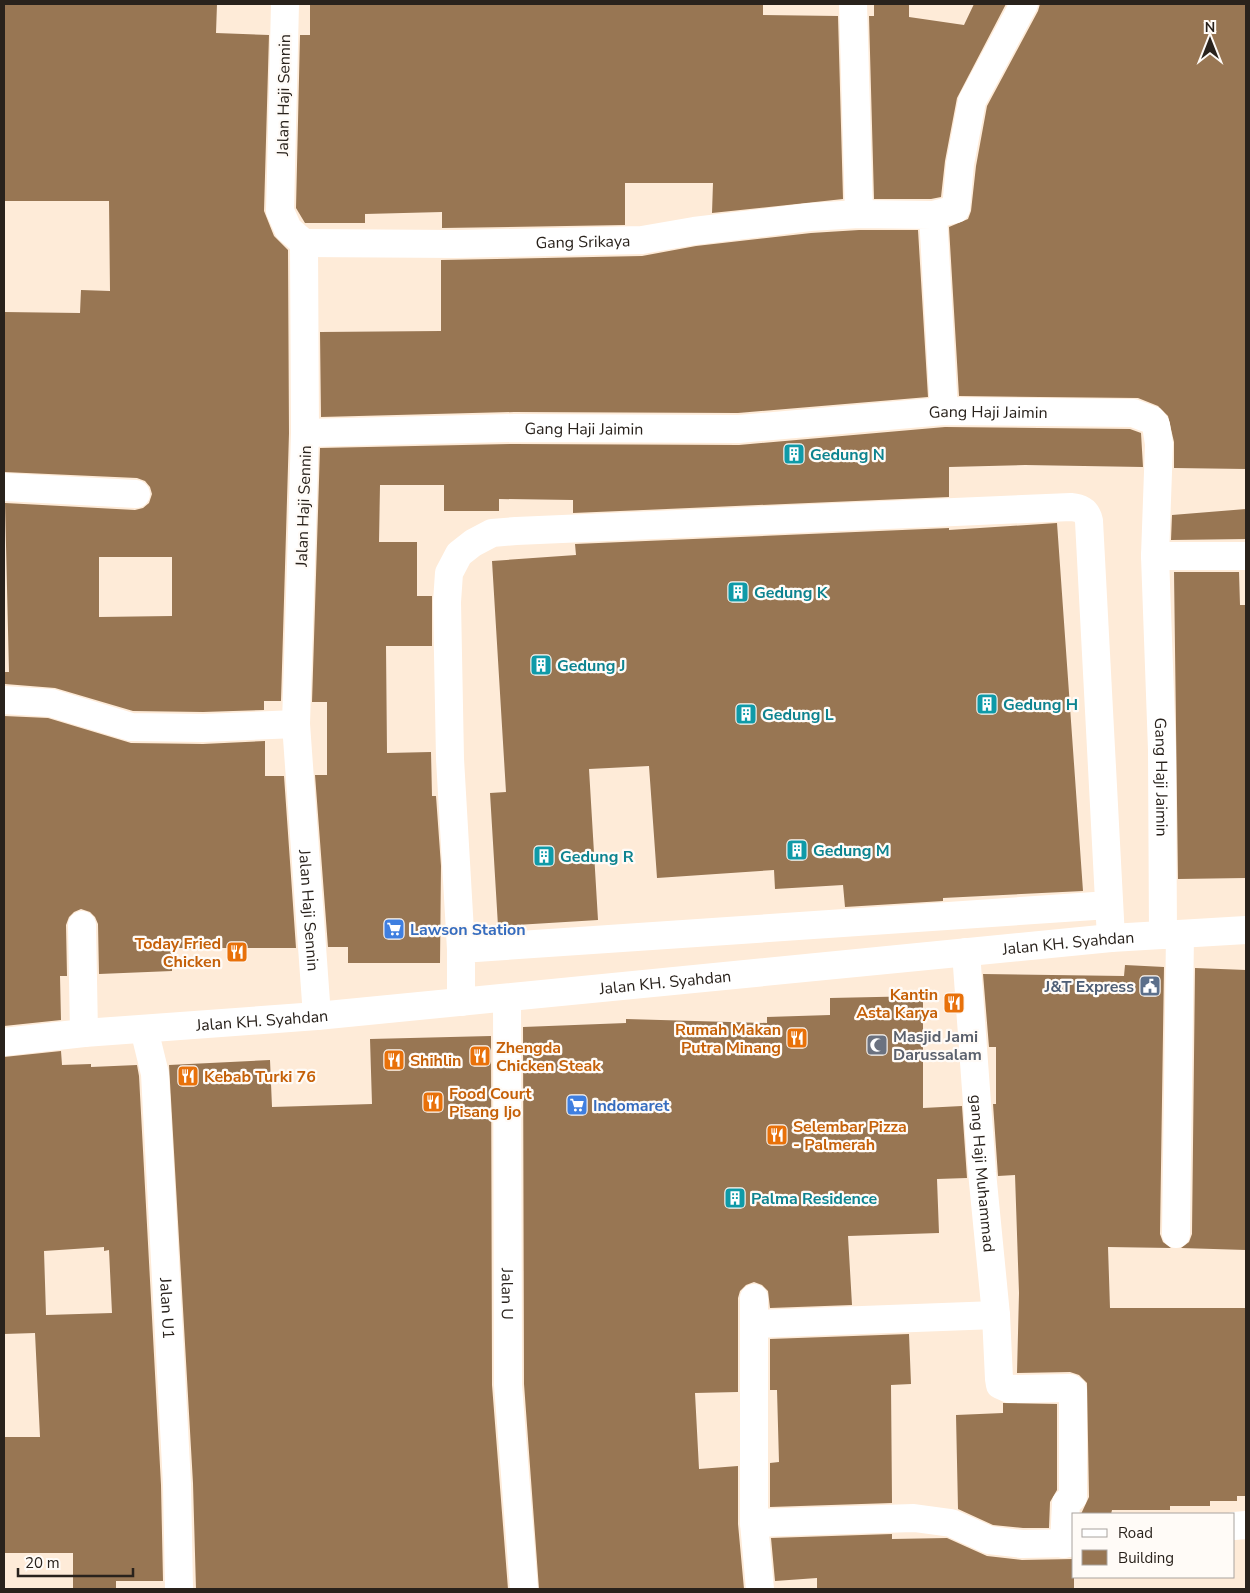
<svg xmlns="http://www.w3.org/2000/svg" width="1250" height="1593" font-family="'Nunito Sans',sans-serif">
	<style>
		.building { fill: #987653; fill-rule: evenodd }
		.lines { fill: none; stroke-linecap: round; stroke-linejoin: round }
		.minor { stroke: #fff; stroke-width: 28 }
		.labels { text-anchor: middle; stroke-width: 4.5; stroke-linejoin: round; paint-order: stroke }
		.street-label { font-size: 16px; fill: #29221c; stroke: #fffbf7 }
		.culture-label { font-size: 16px; font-weight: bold; fill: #0d838f; stroke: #fffbf7; text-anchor: start }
		.shop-label { font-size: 16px; font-weight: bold; fill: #366cbe; stroke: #fffbf7; text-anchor: start }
		.food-label { font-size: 16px; font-weight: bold; fill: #c56008; stroke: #fffbf7; text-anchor: start }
		.service-label { font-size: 16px; font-weight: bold; fill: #4e5e75; stroke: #fffbf7; text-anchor: end }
		.worship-label { font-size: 16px; font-weight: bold; fill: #5b616d; stroke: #fffbf7; text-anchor: start }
	</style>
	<rect width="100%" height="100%" fill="#feebd8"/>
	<path class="building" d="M4 4H217L216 33 269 35 264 211 274 236 288 250 289 433 281 701H264V710L203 712 133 711 55 688 5 684V672H9L5 503 135 510 143 508 149 503 152 494 150 487 145 481 137 478 4 472V312L80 313 81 290 110 291 109 201H4ZM99 557H172V616L99 617Z
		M310 4H763V15L838 16 843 199 712 213 713 183H625V225L442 228V212L365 214V223H305L296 208 300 35H310Z
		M874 4H909V17L964 25 974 4H1006L957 98 945 161 941 197 931 199H874L869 16H874Z
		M1040 4H1246V469L1174 468V442L1168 416 1158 406 1138 398 959 396 949 227 968 219 971 211 976 166 987 106 1038 11Z
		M859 230H918L928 397 738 413 514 412 321 417 320 332 441 331V260L642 256 696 246 811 233Z
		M945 427 1130 429 1141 433 1143 467 1025 465 949 467V497L573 513V500L499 499V511H444V485H380L379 542H417V596H432V646H386L387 753 431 752 432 796H436L441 866 440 963H348V947H328L315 775H327V702H312L320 448 514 444 739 445Z
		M1246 509V539L1171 540 1172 515Z
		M1057 523 1083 891 943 898V901L845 907 843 885 775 889 774 870 657 878 649 766 589 769 598 920 498 926 490 793 506 792 492 561 576 555 575 544 949 528V530Z
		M1174 572H1239L1240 605H1246V878L1178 879Z
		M4 716 48 718 131 743 203 744 265 741V776H284L296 948H172V971L99 974 98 924 95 917 90 912 81 909 74 912 69 917 66 925 67 976H60L61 1020 4 1026Z
		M1125 965 1164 967 1160 1234 1163 1242 1171 1248 1108 1247 1110 1308H1246V1496H1237V1501H1210V1506H1170V1510H1112L1111 1514H1081L1089 1497 1087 1383 1079 1375 1070 1372 1017 1373 1019 1293 1015 1175 998 1176 993 1104H996V1047H989L983 974 1124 976Z
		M1195 968 1246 970V1250L1181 1248 1189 1242 1192 1234Z
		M923 996V1108L962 1106 967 1178 937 1179 939 1233 848 1236 852 1305 770 1308 768 1291 762 1285 754 1282 746 1285 740 1291 738 1298V1392L695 1393 699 1469 738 1466V1524L744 1589H539L524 1384 523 1027 626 1023V1019L767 1023V1017L830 1015V998Z
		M491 1036 492 1385 508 1589H196L193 1483 169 1065 270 1060 272 1107 372 1104 370 1039Z
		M61 1051 62 1065 91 1064V1067L137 1065 139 1076 161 1485 163 1581H116V1589H73V1553H4V1437H40L35 1333 4 1334V1057ZM104 1247V1251L109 1250 112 1313 46 1315 44 1251Z
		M909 1334 911 1384 891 1385 892 1503 770 1507V1463L779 1462 777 1390H770V1339Z
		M1003 1403 1057 1404V1490L1050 1502 1049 1528H1023L993 1525 958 1509 956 1415 1003 1413Z
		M892 1534V1539L947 1538 987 1556 1022 1560 1074 1559V1589H817V1578L775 1581 771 1538Z"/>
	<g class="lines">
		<g class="minor">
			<path id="s1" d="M285 4 280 211 288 229 304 243 305 433 296 724 317 1016"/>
			<path d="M853 4 859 214"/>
			<path d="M933 215 956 209 960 164 972 101 1024 4"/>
			<path id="s2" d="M304 243 457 244 642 240 694 231 810 217 859 214 933 215 944 411"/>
			<path id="s3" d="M305 433 514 428 739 429 944 411 1133 413 1152 420 1156 425 1159 444 1155 556 1162 750 1163 935"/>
			<path d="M4 487 136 494"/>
			<path d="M1155 556H1246"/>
			<path d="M4 700 51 703 131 727 203 728 296 724"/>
			<path d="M82 925 84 1033"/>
			<path d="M461 949 450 759 447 602 449 573 459 554 473 543 492 533 516 531 1071 507C1082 508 1087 511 1089 521L1111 938"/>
			<path id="s4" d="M966 952 982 1172 996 1315 999 1379 1000 1385 1009 1389 1070 1388 1073 1390V1497L1066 1503 1064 1544"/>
			<path id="s5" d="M507 998 508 1385 524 1589"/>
			<path d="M461 1002V949L1109 905"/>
			<path id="s6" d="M144 1029 155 1074 177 1484 179 1589"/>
			<path id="s7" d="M4 1042 84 1033 317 1016 1111 938 1246 930"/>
			<path d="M1176 1234 1180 934"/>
			<path d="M754 1298V1523L760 1589"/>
			<path d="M755 1324 996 1315"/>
			<path d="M754 1523 914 1518 951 1523 989 1540 1022 1544 1074 1543"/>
			<path d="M1234 1526 1246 1525"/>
		</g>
	</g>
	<defs>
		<g id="building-square" transform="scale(1.125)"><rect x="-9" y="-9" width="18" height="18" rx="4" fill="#0f9aa8" stroke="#fffbf7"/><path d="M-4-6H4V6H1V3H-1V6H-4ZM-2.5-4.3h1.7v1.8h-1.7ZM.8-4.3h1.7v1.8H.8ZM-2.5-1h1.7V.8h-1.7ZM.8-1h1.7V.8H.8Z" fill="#fff"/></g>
		<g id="supermarket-square" transform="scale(1.125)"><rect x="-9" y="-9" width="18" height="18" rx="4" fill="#3f7fe0" stroke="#fffbf7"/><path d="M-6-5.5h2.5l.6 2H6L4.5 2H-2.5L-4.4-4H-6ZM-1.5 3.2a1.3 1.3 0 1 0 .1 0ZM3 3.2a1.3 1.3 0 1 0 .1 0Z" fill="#fff"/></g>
		<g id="restaurant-square" transform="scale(1.125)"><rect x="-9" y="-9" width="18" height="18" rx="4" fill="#e8710a" stroke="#fffbf7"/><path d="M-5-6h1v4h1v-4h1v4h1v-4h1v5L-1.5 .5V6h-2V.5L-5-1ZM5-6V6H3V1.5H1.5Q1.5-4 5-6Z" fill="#fff"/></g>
		<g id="civic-square" transform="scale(1.125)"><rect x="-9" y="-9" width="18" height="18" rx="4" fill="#5c6f8a" stroke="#fffbf7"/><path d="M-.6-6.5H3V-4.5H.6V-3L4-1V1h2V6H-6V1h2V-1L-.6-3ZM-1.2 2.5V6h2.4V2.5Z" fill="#fff"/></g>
		<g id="mosque-square" transform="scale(1.125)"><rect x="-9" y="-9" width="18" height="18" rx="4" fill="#6b7280" stroke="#fffbf7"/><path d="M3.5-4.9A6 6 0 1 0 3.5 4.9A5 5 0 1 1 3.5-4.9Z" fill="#fff"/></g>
	</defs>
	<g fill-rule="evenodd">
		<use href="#building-square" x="794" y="454"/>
		<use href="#building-square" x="738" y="592"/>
		<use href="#building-square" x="541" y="665"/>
		<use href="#building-square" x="987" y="704"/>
		<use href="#building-square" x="746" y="714"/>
		<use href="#building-square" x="797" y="850"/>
		<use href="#building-square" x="544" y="856"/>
		<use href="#supermarket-square" x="394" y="929"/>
		<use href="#restaurant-square" x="237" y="952"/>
		<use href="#civic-square" x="1150" y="986"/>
		<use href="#restaurant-square" x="954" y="1003"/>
		<use href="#restaurant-square" x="797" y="1038"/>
		<use href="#mosque-square" x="877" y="1045"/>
		<use href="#restaurant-square" x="480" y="1056"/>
		<use href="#restaurant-square" x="394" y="1060"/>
		<use href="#restaurant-square" x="188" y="1076"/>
		<use href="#restaurant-square" x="433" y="1102"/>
		<use href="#supermarket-square" x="577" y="1105"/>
		<use href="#restaurant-square" x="777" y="1135"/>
		<use href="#building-square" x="735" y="1198"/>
	</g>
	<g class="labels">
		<g class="street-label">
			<text transform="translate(283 95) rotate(-89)" y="6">Jalan Haji Sennin</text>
			<text dy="6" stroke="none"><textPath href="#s2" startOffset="279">Gang Srikaya</textPath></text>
			<text dy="6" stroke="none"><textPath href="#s3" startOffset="684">Gang Haji Jaimin</textPath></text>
			<text dy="6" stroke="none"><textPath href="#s3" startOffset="279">Gang Haji Jaimin</textPath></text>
			<text transform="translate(303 506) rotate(-88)" y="6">Jalan Haji Sennin</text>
			<text dy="6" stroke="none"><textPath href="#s3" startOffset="1208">Gang Haji Jaimin</textPath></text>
			<text dy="6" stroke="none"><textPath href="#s1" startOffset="916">Jalan Haji Sennin</textPath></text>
			<text dy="6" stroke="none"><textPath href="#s7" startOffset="1069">Jalan KH. Syahdan</textPath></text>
			<text dy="6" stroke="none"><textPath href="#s7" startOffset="664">Jalan KH. Syahdan</textPath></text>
			<text dy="6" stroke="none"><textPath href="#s7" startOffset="259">Jalan KH. Syahdan</textPath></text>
			<text dy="6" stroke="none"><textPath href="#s4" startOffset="222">gang Haji Muhammad</textPath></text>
			<text dy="6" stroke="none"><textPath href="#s5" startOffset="296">Jalan U</textPath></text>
			<text dy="6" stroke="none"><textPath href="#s6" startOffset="281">Jalan U1</textPath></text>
		</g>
		<g class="culture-label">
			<text x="810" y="460">Gedung N</text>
			<text x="754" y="598">Gedung K</text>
			<text x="557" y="671">Gedung J</text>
			<text x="1003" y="710">Gedung H</text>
			<text x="762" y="720">Gedung L</text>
			<text x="813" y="856">Gedung M</text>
			<text x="560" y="862">Gedung R</text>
			<text x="751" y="1204">Palma Residence</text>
		</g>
		<g class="shop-label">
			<text x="410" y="935">Lawson Station</text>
			<text x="593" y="1111">Indomaret</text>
		</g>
		<g class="food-label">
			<text x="221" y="949" text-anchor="end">Today Fried<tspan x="221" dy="18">Chicken</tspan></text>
			<text x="938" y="1000" text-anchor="end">Kantin<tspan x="938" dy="18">Asta Karya</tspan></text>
			<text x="781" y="1035" text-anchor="end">Rumah Makan<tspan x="781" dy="18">Putra Minang</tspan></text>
			<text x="496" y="1053">Zhengda<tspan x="496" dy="18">Chicken Steak</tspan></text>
			<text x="410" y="1066">Shihlin</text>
			<text x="204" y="1082">Kebab Turki 76</text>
			<text x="449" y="1099">Food Court<tspan x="449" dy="18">Pisang Ijo</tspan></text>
			<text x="793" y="1132">Selembar Pizza<tspan x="793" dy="18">- Palmerah</tspan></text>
		</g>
		<g class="service-label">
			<text x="1134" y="992">J&amp;T Express</text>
		</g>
		<g class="worship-label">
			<text x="893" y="1042">Masjid Jami<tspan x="893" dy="18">Darussalam</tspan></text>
		</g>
	</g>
	<rect width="1250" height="1593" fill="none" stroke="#29221c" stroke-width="10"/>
	<rect x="1072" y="1513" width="162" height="65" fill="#fffbf7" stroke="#a9a49f"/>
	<rect x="1082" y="1529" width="25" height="8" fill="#ffffff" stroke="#a9a49f"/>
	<text x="1118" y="1538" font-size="15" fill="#29221c">Road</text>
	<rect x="1082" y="1550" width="25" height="15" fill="#987653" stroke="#a9a49f"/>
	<text x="1118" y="1563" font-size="15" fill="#29221c">Building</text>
	<g transform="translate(1210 40)" stroke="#fffbf7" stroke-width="4" paint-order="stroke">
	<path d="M0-4L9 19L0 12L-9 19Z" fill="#29221c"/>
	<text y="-8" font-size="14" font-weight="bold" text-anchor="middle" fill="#29221c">N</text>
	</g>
	<path d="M18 1568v8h115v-8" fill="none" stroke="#29221c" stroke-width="2.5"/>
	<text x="25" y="1568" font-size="15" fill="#29221c" stroke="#fffbf7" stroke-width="4" paint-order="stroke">20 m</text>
</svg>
